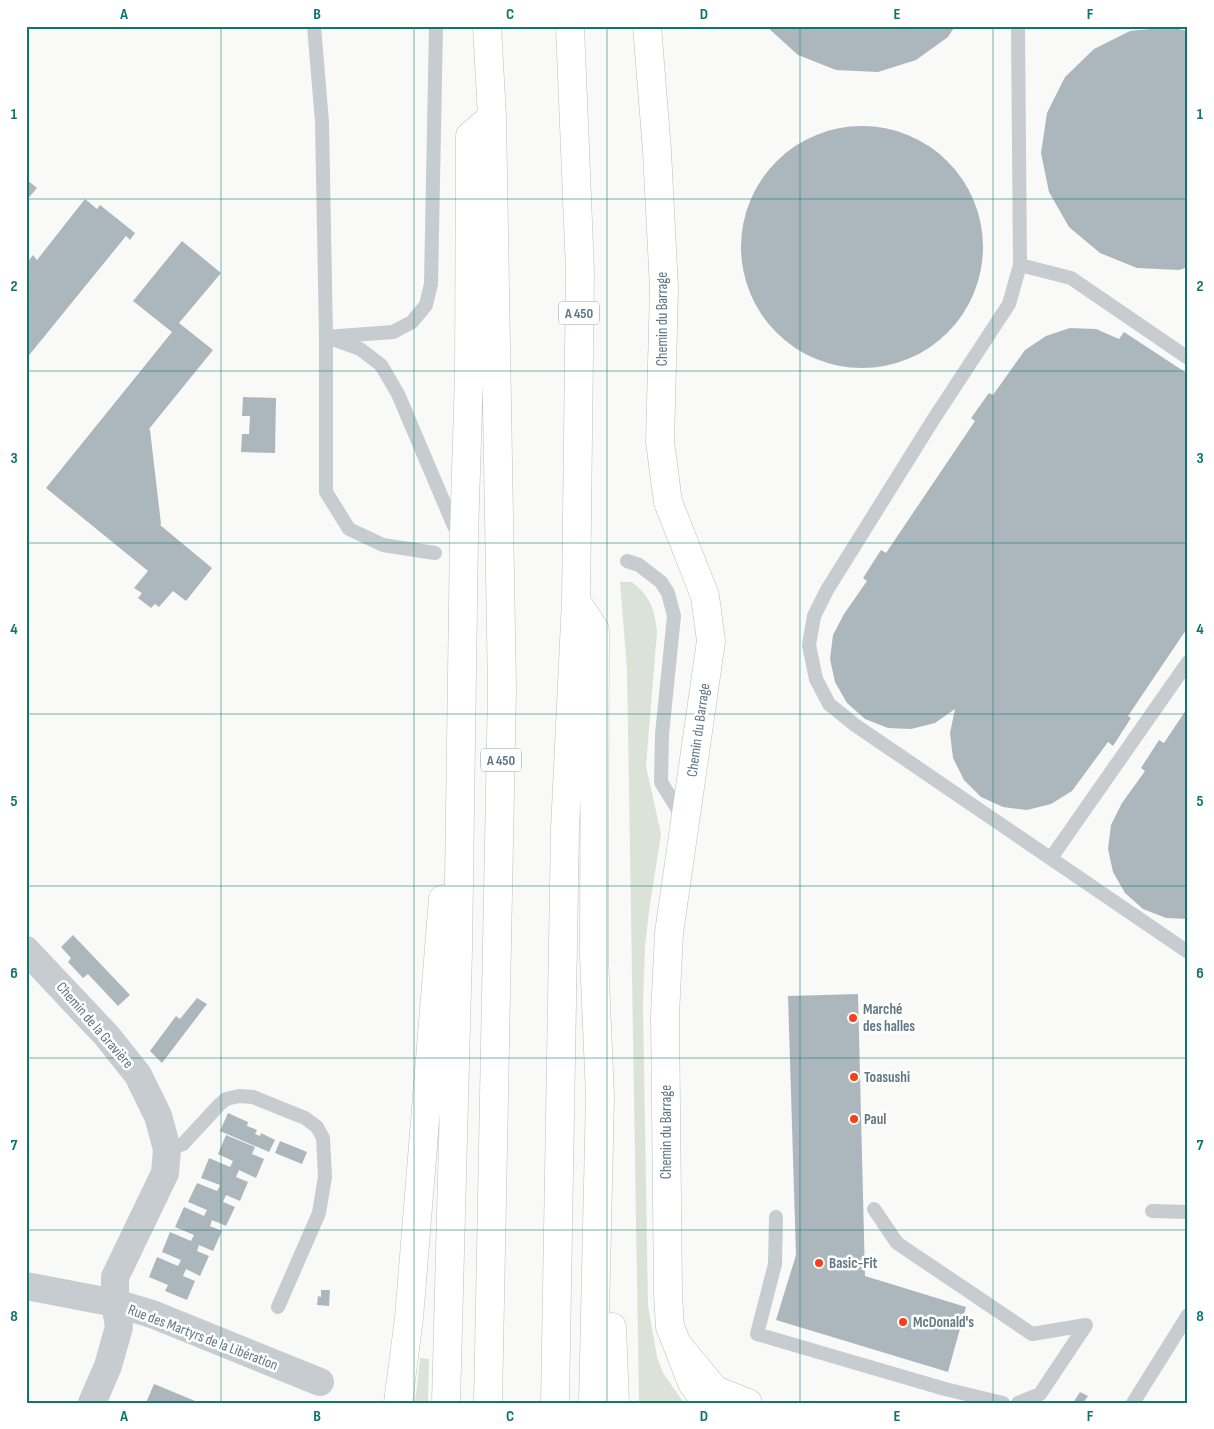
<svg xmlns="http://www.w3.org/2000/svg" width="1214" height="1429" font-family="'Sofia Sans Condensed',sans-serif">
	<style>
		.green { fill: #dbe2d7 }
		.building { fill: #acb7bd }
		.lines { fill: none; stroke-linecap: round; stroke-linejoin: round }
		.secondary-casing { stroke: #b8bfc4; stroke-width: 29 }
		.motorway-casing { stroke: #bbbfc2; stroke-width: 29 }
		.service { stroke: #c6cccf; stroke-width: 14 }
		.minor { stroke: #c6cccf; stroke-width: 28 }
		.secondary { stroke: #fff; stroke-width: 28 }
		.motorway { stroke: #fff; stroke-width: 28 }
		.grid { fill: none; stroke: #0f766e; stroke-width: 1; stroke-opacity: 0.55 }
		.poi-dot { fill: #f5401b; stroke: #fff; stroke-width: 2 }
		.labels { text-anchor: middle; stroke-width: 5; stroke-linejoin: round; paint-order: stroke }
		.shield { fill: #fff; stroke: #90a0aa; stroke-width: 1 }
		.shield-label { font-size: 14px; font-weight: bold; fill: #617785 }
		.street-label { font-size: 15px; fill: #617785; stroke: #fff }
		.poi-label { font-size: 15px; font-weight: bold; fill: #617785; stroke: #fff; text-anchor: start }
		.neatline { fill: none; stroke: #0f766e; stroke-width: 2 }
		.grid-label { font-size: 16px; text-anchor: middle; font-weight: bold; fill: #0f766e }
	</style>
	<rect width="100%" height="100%" fill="#f9f9f7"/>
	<path class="green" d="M620 582H632C650 596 655 610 657 632L646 766 661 834 650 904 645 945 643 1004 648 1306 657 1357 663 1373 684 1403H639L627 668Z
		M420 1358 429 1359 428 1403H415Z"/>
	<path class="building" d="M766 26H955L948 37 916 60 878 72 836 70 798 55Z
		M1170 27 1188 31V267L1179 270 1137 268 1100 253 1069 227 1049 192 1041 153 1047 113 1065 77 1094 49 1130 31Z
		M741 247a121 121 0 1 1 242 0a121 121 0 1 1-242 0Z
		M26 179 37 188 26 201Z
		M85 199 97 209 100 205 135 233 130 240 126 236 26 359V264L33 255 37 260Z
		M182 241 221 273 179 323 213 350 149 429 150 430 161 524 160 525 212 568 186 601 173 591 159 607 155 604 151 608 138 598 142 593 134 588 148 571 46 488 172 332 133 301Z
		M1070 328 1096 329 1119 339 1124 332 1188 374V627L1128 716 1131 718 1113 746 1108 742 1072 791 1051 804 1027 810 1003 807 981 797 964 780 953 758 950 733 955 709 935 723 911 729 888 728 865 719 847 703 835 682 830 659 833 635 844 614 867 581 863 578 881 550 886 553 975 421 971 418 989 393 993 395 1025 350 1046 336Z
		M243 397 276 398 275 453 241 452 242 434H249L250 416H242Z
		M1188 707V919L1166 918 1143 909 1125 893 1113 872 1108 849 1111 825 1122 803 1145 771 1141 768 1159 740 1164 743Z
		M73 935 130 995 118 1006 88 974 83 978 68 962 71 958 61 947Z
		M858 994 865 1276 966 1307 948 1372 776 1320 796 1255 788 996Z
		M197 998 207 1004 162 1063 150 1051 176 1016 180 1019Z
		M228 1113 248 1122 247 1126 257 1130 255 1134 260 1136 261 1133 275 1140 269 1152 220 1131Z
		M226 1135 255 1147 252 1154 264 1159 256 1178 239 1170 236 1177 248 1182 240 1201 226 1195 223 1202 235 1207 226 1226 212 1220 210 1226 222 1231 213 1251 199 1245 197 1251 209 1256 200 1276 186 1269 183 1276 195 1281 187 1300 165 1291 168 1285 149 1277 157 1257 178 1266 181 1260 162 1252 170 1232 191 1241 194 1235 175 1227 184 1207 204 1216 207 1210 188 1202 197 1183 217 1191 220 1185 201 1178 209 1158 230 1167 233 1161 218 1154Z
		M280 1141 307 1152 302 1164 275 1153Z
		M321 1290H330L329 1306 317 1305 318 1296 321 1297Z
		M154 1384 200 1403H146Z
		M1080 1392 1088 1396 1083 1403H1073Z"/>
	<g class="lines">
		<g class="secondary-casing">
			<path id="secondary" d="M647 26 657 151 664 288 660 442 668 502 705 596 711 641 669 933 665 1015 668 1294 670 1327 677 1344 715 1390 748 1403"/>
		</g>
		<g class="motorway-casing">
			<path id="motorway" d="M487 26 492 117 502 689 488 1403
				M576 601 595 630 594 956 600 1096 593 1403
				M612 1327 615 1403
				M677 1344 692 1383 707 1403
				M398 1403 409 1318 443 899
				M446 1403 458 950 464 536 469 375 470 136 492 117
				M555 1403 565 829 576 601 580 271 570 26"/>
		</g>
		<path class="service" d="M314 26 322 122 326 337V492L349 529 383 545 435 553
			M1018 26 1020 265 1009 304 933 420 827 590 814 616 809 645 816 679 829 704 855 725 1188 952
			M1020 265 1071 278 1188 358
			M326 337 393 332 412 322 426 305 431 284 436 26
			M332 339 360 349 381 365 398 394 454 526 461 533
			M627 561 639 565 661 582 668 593 674 616 662 734 661 782 683 818
			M1051 858 1188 662
			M167 1149 183 1144 219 1105 226 1099 239 1096 253 1097 305 1118 317 1127 323 1138 325 1177 319 1213 278 1307
			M874 1209 897 1243 1032 1334 1086 1325 1040 1394 1018 1403
			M1152 1211 1188 1212
			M776 1217 775 1264 757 1334 945 1389 1003 1403
			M1133 1403 1188 1315"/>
		<path class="minor" d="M26 950 107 1036 138 1075 158 1116 167 1149 165 1173 115 1277V1303L119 1327 108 1366 92 1403
			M26 1286 115 1303 152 1314 320 1382"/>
		<use href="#secondary" class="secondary"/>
		<use href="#motorway" class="motorway"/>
	</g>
	<path class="grid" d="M221 26V1403M414 26V1403M607 26V1403M800 26V1403M993 26V1403M26 199H1188M26 371H1188M26 543H1188M26 714H1188M26 886H1188M26 1058H1188M26 1230H1188"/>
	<g class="poi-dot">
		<circle cx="853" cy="1018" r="5"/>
		<circle cx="854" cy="1077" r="5"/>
		<circle cx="854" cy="1119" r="5"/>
		<circle cx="819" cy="1263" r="5"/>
		<circle cx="903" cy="1322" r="5"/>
	</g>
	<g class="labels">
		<g class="shield">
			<rect x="559" y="301.5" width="40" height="23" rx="4"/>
			<rect x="481" y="748.5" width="40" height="23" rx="4"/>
		</g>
		<g class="shield-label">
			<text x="579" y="318">A 450</text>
			<text x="501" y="765">A 450</text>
		</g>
		<g class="street-label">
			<text transform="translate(662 319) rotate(-90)" y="5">Chemin du Barrage</text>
			<text transform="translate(698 730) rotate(-82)" y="5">Chemin du Barrage</text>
			<text transform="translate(95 1025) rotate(49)" y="5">Chemin de la Gravière</text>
			<text transform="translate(666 1132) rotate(-90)" y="5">Chemin du Barrage</text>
			<text transform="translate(203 1337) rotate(21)" y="5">Rue des Martyrs de la Libération</text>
		</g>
		<g class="poi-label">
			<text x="863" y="1014">Marché<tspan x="863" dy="17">des halles</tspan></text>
			<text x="864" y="1082">Toasushi</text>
			<text x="864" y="1124">Paul</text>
			<text x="829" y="1268">Basic-Fit</text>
			<text x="913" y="1327">McDonald's</text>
		</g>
	</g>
	<rect width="1214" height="1429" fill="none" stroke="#ffffff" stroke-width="55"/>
	<rect x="28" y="28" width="1158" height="1374" class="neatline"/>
	<g class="grid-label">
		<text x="124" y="19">A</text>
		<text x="317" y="19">B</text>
		<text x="510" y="19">C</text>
		<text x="704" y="19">D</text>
		<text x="897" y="19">E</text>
		<text x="1090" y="19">F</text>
		<text x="14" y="119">1</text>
		<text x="1200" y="119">1</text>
		<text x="14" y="291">2</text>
		<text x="1200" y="291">2</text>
		<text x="14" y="463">3</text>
		<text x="1200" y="463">3</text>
		<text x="14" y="634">4</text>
		<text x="1200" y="634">4</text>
		<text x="14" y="806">5</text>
		<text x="1200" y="806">5</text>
		<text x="14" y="978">6</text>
		<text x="1200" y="978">6</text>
		<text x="14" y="1150">7</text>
		<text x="1200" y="1150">7</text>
		<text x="14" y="1321">8</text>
		<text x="1200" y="1321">8</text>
		<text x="124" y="1421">A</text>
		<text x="317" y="1421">B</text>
		<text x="510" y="1421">C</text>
		<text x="704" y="1421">D</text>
		<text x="897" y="1421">E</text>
		<text x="1090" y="1421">F</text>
	</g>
</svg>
